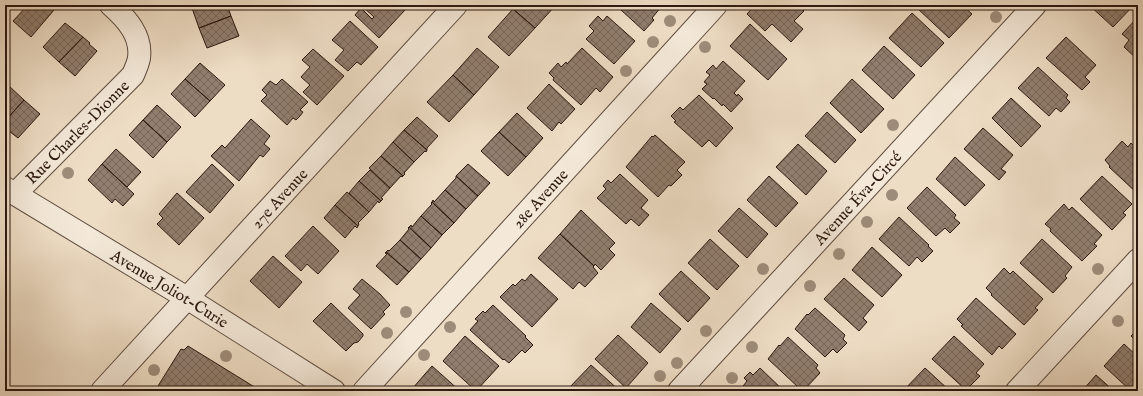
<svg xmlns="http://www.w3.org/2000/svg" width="1143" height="396" font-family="'IM FELL English',serif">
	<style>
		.building { fill: url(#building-cross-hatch); stroke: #2c1810 }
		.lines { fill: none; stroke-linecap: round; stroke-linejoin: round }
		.minor-casing { stroke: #5c493d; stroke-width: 24 }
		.minor { stroke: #f4e9d9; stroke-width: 22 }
		.tree { fill: #9e8c7a }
		.labels { text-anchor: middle; stroke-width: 3; stroke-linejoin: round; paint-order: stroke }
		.street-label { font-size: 16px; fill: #2c1810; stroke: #f4e9d9 }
	</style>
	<defs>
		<pattern id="building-cross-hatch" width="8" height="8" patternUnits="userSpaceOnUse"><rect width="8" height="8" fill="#917e6e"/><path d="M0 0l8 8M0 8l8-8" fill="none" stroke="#776659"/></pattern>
	</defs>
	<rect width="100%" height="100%" fill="#eeddc5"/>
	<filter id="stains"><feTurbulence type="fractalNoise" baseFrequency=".005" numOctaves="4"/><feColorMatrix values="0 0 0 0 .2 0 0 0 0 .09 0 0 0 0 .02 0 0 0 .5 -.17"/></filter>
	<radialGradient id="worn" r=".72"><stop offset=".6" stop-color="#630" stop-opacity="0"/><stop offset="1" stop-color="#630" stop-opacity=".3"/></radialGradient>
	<path class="building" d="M28 5H48L54 10 31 37 13 21Z
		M200 5H227L231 16 199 28 192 8Z
		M363 5H399L405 10 379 38 355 15 361 8 372 19 374 17 362 6Z
		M517 5H556L535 28 513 9Z
		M625 5H659L661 7 652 18 654 20 644 31 621 10Z
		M755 5 759 8 762 5H798L804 11 794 21 803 29 791 42 772 24 765 31 747 14Z
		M919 5H962L972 14 949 38 917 8Z
		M1089 5H1134L1113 27Z
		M513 9 535 28 509 56 488 37Z
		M912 13 944 43 921 67 889 38Z
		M231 16 239 36 207 48 199 28Z
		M598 16 603 21 607 16 635 41 614 64 586 39 594 31 589 26Z
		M1138 17V60L1124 47 1129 40 1122 34Z
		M350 21 378 47 361 65 357 62 348 71 335 60 344 50 332 40Z
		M65 23 83 37 59 62 43 47Z
		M750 24 787 59 768 80 730 46Z
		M83 37 90 43 89 44 97 51 75 76 59 62Z
		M1066 37 1096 65 1085 77 1090 82 1082 90 1046 58Z
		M884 46 915 75 893 99 862 70Z
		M477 48 499 67 474 95 453 75Z
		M582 48 613 77 600 92 596 88 581 105 553 80 554 78 549 73 558 63 561 67 566 62 567 64Z
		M313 49 344 76 317 105 303 92 310 85 301 77 310 67 302 60Z
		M723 61 745 81 734 93 737 96 738 94 743 99 731 112 723 104 722 106 714 98 713 99 702 89 707 84 704 82 710 75 706 72 713 65 716 69Z
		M200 63 225 85 210 101 185 79Z
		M1038 67 1068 95 1066 98 1070 102 1061 112 1056 108 1049 116 1018 88Z
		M453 75 474 95 449 122 427 102Z
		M185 79 210 101 195 117 171 94Z
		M282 79 308 102 300 110 303 112 300 116 296 120 293 118 287 125 261 101 267 95 262 90 270 81 276 85Z
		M852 79 884 109 861 133 830 103Z
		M549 84 575 109 561 124 559 122 552 131 527 108Z
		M9 86 24 100 5 121V90Z
		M699 95 733 128 716 147 709 140 702 147 674 122 676 121 671 116 680 107 683 110Z
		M1011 98 1041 126 1021 147 992 118Z
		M24 100 40 114 18 138 5 128V121Z
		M157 105 181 127 167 142 143 120Z
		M827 112 856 140 835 163 805 136Z
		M517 113 543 138 526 157 499 132Z
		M417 117 438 136 427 148V150L404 130Z
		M251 119 270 136 264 144 270 149 263 157 260 155 239 181 211 156 222 145 225 148Z
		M143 120 167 142 153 158 129 135Z
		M983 128 1013 155 1001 169 1006 172 999 180 964 149Z
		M404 130 427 150 426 152 425 151 414 162 393 142Z
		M499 132 526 157 508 176 481 151Z
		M655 135 685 162 677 170 682 175 671 186 669 185 658 197 626 167 652 136 653 137Z
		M1122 141 1128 147 1131 143 1138 150V194L1109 167 1110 166 1105 160Z
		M393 142 414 162 404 173 405 174 403 176 381 156Z
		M798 144 827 171 806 195 776 167Z
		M116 149 141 172 127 187 102 164Z
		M381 156 403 176 402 177 401 176 390 188 369 168Z
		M955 157 985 185 965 206 936 179Z
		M102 164 134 194 123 206 115 199 112 203 88 180Z
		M212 164 234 185 210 213 186 192Z
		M468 164 490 183 478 196 456 176Z
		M370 170 390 188 381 198 383 199 381 201 359 181Z
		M620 174 648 200 641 208 649 215 639 226 631 219 626 224 597 198 606 189 603 186 608 180 611 183Z
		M456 176 478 196 466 209 445 190 456 178Z
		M769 176 798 203 776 227 747 200Z
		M1102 176 1132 204 1123 213 1126 215 1112 230 1080 199Z
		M359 181 381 201 379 203 378 201 369 212 349 193Z
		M927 187 956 215 954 218 960 223 950 233 945 228 936 236 907 208Z
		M445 190 466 209 454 223 432 202 433 200 434 202Z
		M347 192 369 212 358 223 359 224 358 226 335 205Z
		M177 193 204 218 179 245 157 224 163 218 159 214Z
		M432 202 454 223 442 235 421 216 432 204 431 203Z
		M1064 204 1069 210 1072 207 1102 235 1094 244 1097 246 1082 261 1050 231 1051 229 1045 224Z
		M335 205 358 226 357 228 355 226 345 238 324 218Z
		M739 208 768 234 747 258 718 231Z
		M581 210 615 243 609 249 615 255 601 270 595 264 594 266 560 234Z
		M421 216 442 235 431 248 409 227 411 225 412 227Z
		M899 217 929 245 928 246 933 251 922 262 917 257 909 266 879 239Z
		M313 226 339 251 318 274 307 264 301 271 285 256Z
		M409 227 431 248 421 259 400 240 409 229 408 228Z
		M560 234 594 266 593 267 598 273 585 287 579 282 573 289 538 258Z
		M710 239 739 266 717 290 688 263Z
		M1042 239 1072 267 1065 276 1067 278 1053 293 1020 263Z
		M400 240 421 259 409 272 386 252 388 250 389 251Z
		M872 247 902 275 882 297 852 270Z
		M386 252 409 272 397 285 376 266 387 254 385 253Z
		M273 256 302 282 279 308 250 281Z
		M1004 268 1010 274 1013 271 1043 299 1035 308 1038 310 1024 325 991 295 992 294 986 288Z
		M681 271 710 298 688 322 659 294Z
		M531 274 558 299 532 327 500 297 513 284 515 286 522 279 525 281Z
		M844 278 874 305 863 318 867 322 859 331 824 299Z
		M362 279 380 294 390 305 383 312 385 314 371 329 348 308 360 295 353 289Z
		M976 298 1016 334 1002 349 999 346 992 355 961 326 963 325 957 319Z
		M331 303 363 334V336L358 342 354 343 346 351 313 321Z
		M651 303 681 329 660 353 631 327Z
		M493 305 526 336 525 337 533 345 525 353 522 350 509 363 504 359 503 360 470 330 478 321 475 319 483 311 485 313Z
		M815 308 845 335 843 339 847 343 837 353 833 349 825 357 795 329 807 314 808 315Z
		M1138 329V342L1131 336Z
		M618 335 648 363 626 388 595 359Z
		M465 336 499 366 476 391 443 361Z
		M954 336 984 364 976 373 980 376 966 390 932 359Z
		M788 337 818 365 816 368 820 373 804 390 799 386 798 387 768 359 779 345 780 346Z
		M1124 344 1138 357V391H1131L1104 366Z
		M188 346 261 391H160L162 388 158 386 181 349 184 350Z
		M591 365 620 391H571L568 389Z
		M432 366 460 391H414L412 389Z
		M760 368 784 391H741L740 390 747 381 744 378 750 372 753 375Z
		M925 368 950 391H903Z
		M1096 375 1114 391H1082Z"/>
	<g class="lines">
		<g class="minor-casing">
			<g id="minor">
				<path id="s1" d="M5 188 187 298 334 391"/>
				<path id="s2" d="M15 194 133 75C135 70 138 64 139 58 142 36 127 19 111 5"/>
				<path id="s3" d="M102 391 456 5"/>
				<path id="s4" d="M364 391 716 5"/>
				<path id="s5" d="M679 391 1035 5"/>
				<path d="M1017 391 1138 260"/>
			</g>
		</g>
		<use href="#minor" class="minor"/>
	</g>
	<g class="tree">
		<circle cx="996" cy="17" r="6"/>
		<circle cx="670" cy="21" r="6"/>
		<circle cx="653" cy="42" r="6"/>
		<circle cx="705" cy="47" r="6"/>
		<circle cx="626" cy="71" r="6"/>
		<circle cx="893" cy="125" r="6"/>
		<circle cx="68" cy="173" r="6"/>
		<circle cx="892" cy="195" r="6"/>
		<circle cx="867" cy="222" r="6"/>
		<circle cx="839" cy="254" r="6"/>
		<circle cx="763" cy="269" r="6"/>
		<circle cx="1098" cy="269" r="6"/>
		<circle cx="810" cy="286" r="6"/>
		<circle cx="406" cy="312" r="6"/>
		<circle cx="1118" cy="321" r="6"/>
		<circle cx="450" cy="327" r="6"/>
		<circle cx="706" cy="331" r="6"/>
		<circle cx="387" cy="333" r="6"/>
		<circle cx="752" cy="347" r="6"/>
		<circle cx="424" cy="355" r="6"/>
		<circle cx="226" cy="356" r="6"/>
		<circle cx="677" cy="363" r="6"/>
		<circle cx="154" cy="370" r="6"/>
		<circle cx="660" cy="376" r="6"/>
		<circle cx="732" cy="378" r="6"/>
	</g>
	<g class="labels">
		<g class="street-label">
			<text dy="6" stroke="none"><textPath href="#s2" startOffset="88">Rue Charles-Dionne</textPath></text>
			<text dy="6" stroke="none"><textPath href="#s3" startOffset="262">27e Avenue</textPath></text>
			<text dy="6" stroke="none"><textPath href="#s4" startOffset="261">28e Avenue</textPath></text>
			<text dy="6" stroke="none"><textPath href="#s5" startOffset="263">Avenue Éva-Circé</textPath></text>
			<text dy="6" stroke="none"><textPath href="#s1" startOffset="193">Avenue Joliot-Curie</textPath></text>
		</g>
	</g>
	<rect width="1143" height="396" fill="none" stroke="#eeddc5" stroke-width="20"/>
	<rect x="6" y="6" width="1131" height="384" fill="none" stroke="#2c1810" stroke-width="2"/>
	<rect x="10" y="10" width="1123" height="376" fill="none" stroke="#2c1810"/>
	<rect width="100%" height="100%" filter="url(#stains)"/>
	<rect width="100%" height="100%" fill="url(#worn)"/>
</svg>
